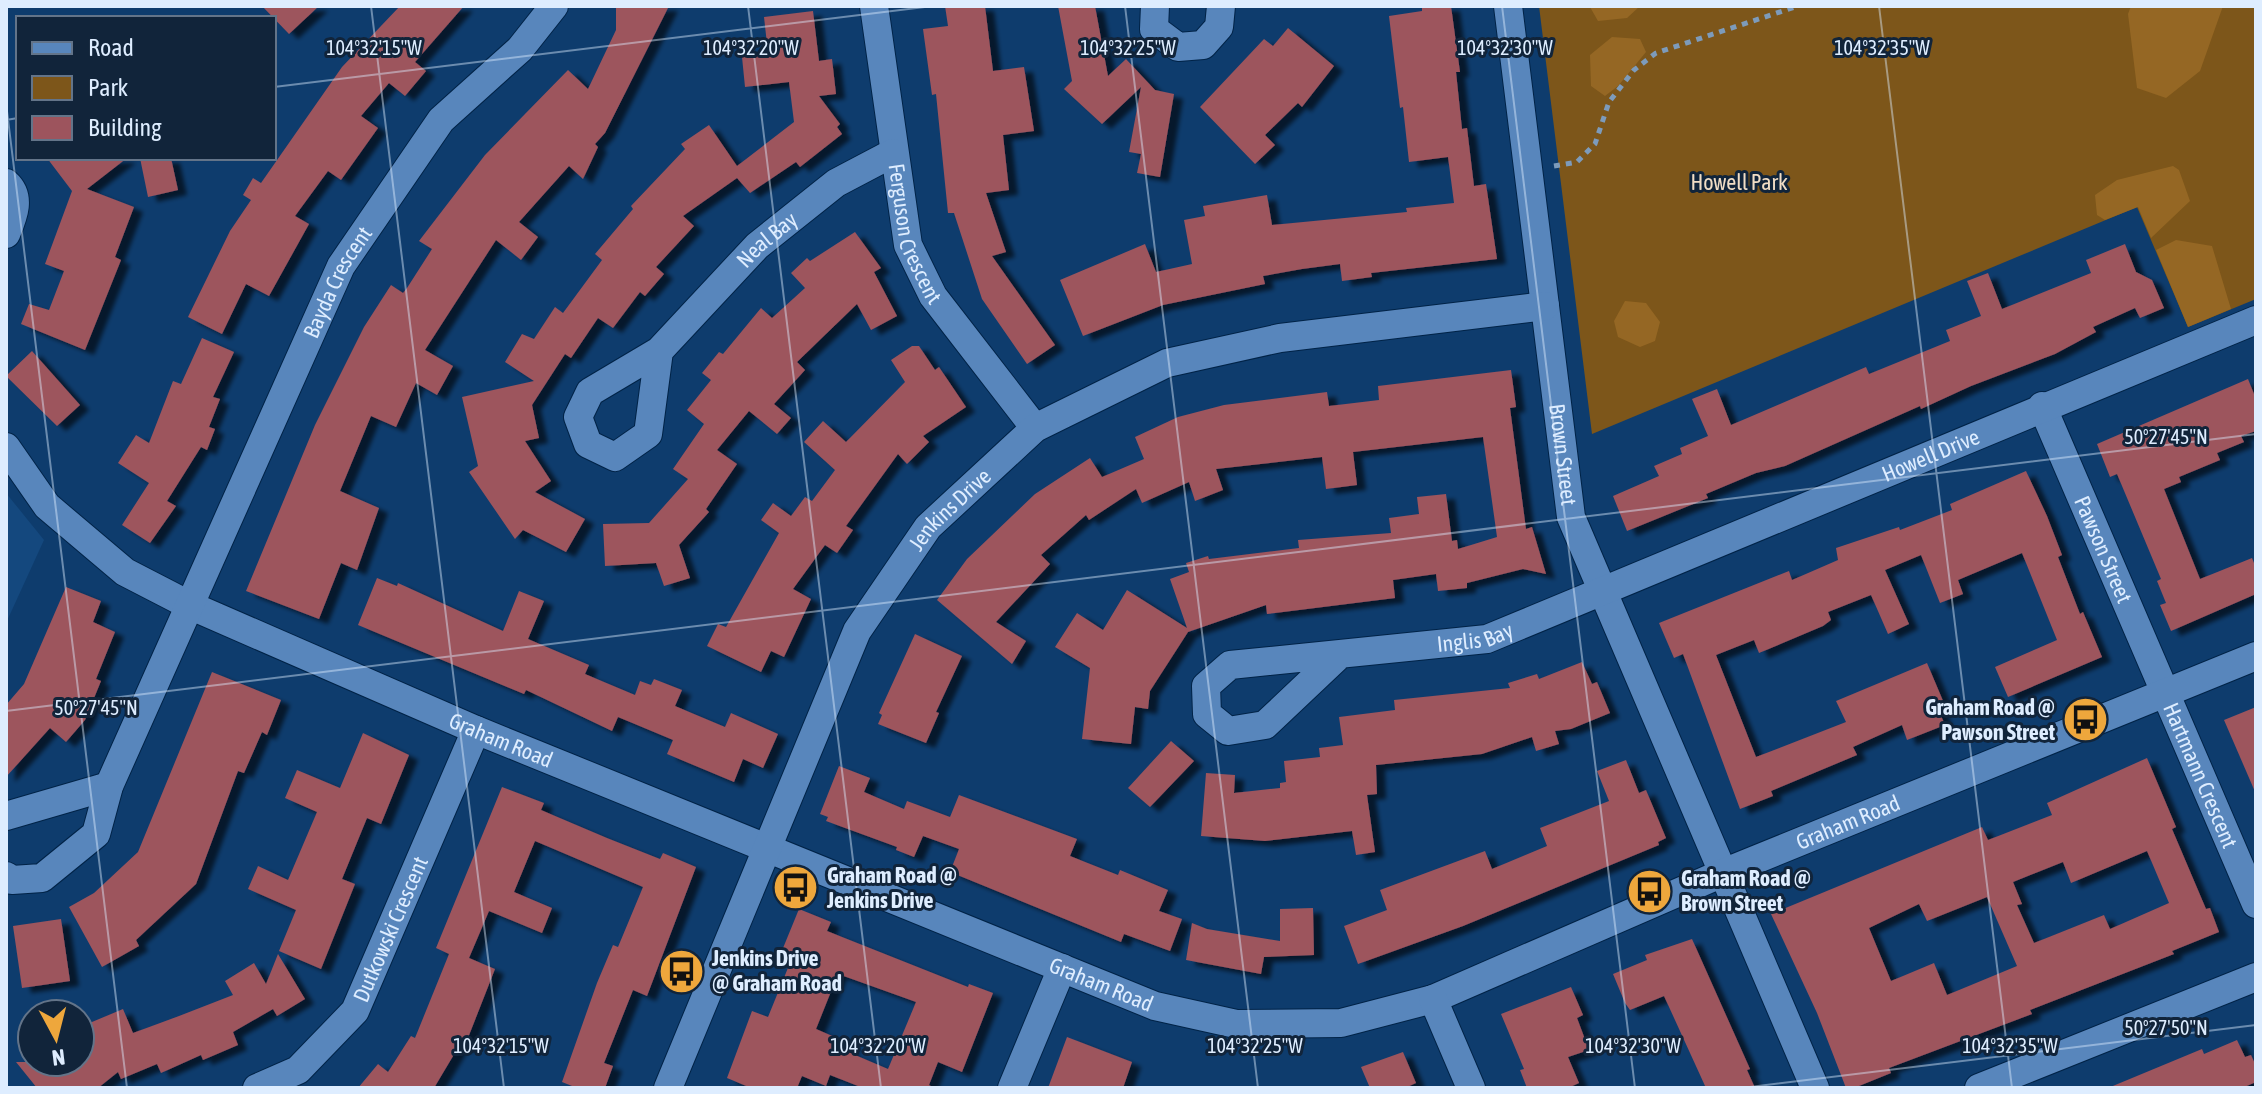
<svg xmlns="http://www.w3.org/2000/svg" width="2262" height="1094" font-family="'Asap Condensed',sans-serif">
<defs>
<filter id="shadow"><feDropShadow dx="9" dy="5" stdDeviation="2" flood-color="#0009"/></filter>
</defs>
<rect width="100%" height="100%" fill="#0e3c6d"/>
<path fill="#14487e" d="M6 493 44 540 6 623Z"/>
<path fill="#7d561a" d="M1539 6H2256V299L2188 327 2137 207 1592 434Z"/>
<path fill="#956724" d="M1640 6 1627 18 1598 21 1590 7Z
M2131 6H2223L2200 71 2166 98 2137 88 2128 14Z
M1612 37 1640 39 1646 52 1618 86 1605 96 1591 86 1590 55Z
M2173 166 2179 170 2190 201 2151 238 2138 207 2105 220 2097 215 2095 195 2117 180Z
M2176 240 2212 246 2231 309 2188 327 2156 250Z
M1625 301 1646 303 1660 322 1655 341 1640 347 1618 337 1614 321Z"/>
<path fill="#9d545d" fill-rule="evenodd" filter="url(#shadow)" d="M262 6H319L289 34Z
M400 6H464L415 62 426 71 405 96 389 83 361 116 378 128 341 180 328 171 295 216 309 224 269 296 246 284 222 334 188 317 230 231 251 200 243 195 253 178 261 183 342 67Z
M616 6H669L605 133 595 144 598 147 583 179 569 166 519 222 538 237 521 260 496 240 425 350 453 366 437 395 416 383 396 427 371 416 340 491 379 508 357 570 341 563 319 619 246 591 315 425 364 327 391 285 403 293 407 288 432 249 419 241 485 155 568 70 588 89 616 30Z
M945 6H985L993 71 1024 67 1034 131 1003 135 1009 190 986 193 1006 252 992 256 1055 345 1027 364 982 299 954 213H948L936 94 932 95 923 29 948 26Z
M1058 6H1095L1108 76 1126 59 1155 90 1174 94 1160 177 1137 173 1141 154 1129 152 1141 87 1102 124 1064 89 1072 81Z
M1422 6H1451L1460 72H1456L1462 129 1467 128 1474 186 1486 184 1497 259 1371 273 1372 277 1342 281 1340 264 1302 269 1263 276 1265 284 1163 305 1083 336 1060 280 1145 244 1156 272 1192 264 1184 220 1205 216 1203 206 1267 195 1272 225 1407 212 1406 208 1454 203 1448 157 1409 162 1403 107 1400 108 1389 16 1422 11Z
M813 11 819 61 832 59 836 94 819 96 840 124 837 127 842 134 800 167 796 162 750 193 737 178 683 216 694 226 656 267 664 274 645 296 640 292 613 328 598 318 571 358 565 354 532 405 539 438 525 441 551 481 535 492 585 519 566 552 523 530 515 539 469 472 478 466 462 397 534 381 505 362 522 334 534 339 555 307 563 313 602 260 595 254 633 209 631 206 685 149 681 144 709 125 737 166 794 122 789 82 745 87 742 57 768 53 764 17Z
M1288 28 1334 66 1302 107 1298 103 1265 135 1275 145 1255 164 1200 107 1264 39 1273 46Z
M47 158H127L87 189 134 207 115 257 121 260 85 350 21 324 29 304 49 310 64 271 45 264 72 191Z
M140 158H171L178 190 148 197Z
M855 232 881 268 874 272 897 316 871 330 857 304 797 362 805 370 774 404 791 418 777 434 749 411 717 450 737 464 706 509 709 512 679 545 690 578 664 586 656 563 605 566 603 524 649 523 688 479 673 469 704 424 687 410 711 380 702 373 719 352 723 354 761 308 772 318 805 288 791 273 807 258 810 261Z
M2125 244 2136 272 2152 280 2164 308 2140 318 2135 308 2093 327 2096 332 2055 354 1971 386 1921 409 1920 406 1785 466 1756 473 1706 494 1708 498 1627 531 1613 496 1659 476 1654 466 1682 454 1680 448 1708 436 1692 399 1717 389 1731 425 1866 367 1869 374 1950 341 1946 330 1981 316 1967 281 1988 273 2002 309 2091 273 2086 260Z
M202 338 234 352 213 397 220 399 209 427 215 429 207 450 201 447 167 501 176 506 150 543 122 525 149 483 118 463 136 435 149 443 173 381 181 384Z
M912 346H919L935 370 939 367 966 407 923 436 929 442 907 464 898 454 846 526 853 530 837 553 825 545 793 589 811 599 784 657 771 651 761 672 707 646 718 624 726 627 779 533 761 520 773 503 791 516 805 497 812 501 835 470 804 442 823 421 846 442 905 382 891 360Z
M32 351 80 405 57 426 6 376Z
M1511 370 1516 407 1510 408 1526 529 1532 527 1546 574 1523 569 1467 583V588L1438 591 1436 574 1393 580 1395 598 1267 614 1266 605 1188 632 1150 691 1148 709 1135 707 1131 744 1082 739 1090 668 1055 647 1077 613 1103 630 1127 590 1187 628 1170 579 1189 572 1186 563 1208 556 1209 559 1299 548 1298 540 1391 533 1389 518 1419 514 1417 497 1446 494 1452 541 1457 540 1458 549 1497 537 1483 437 1353 452 1357 485 1326 489 1322 457 1216 469 1223 490 1195 501 1189 482 1142 503 1136 489 1089 520 1086 515 1041 555 1050 564 996 622 1026 641 1012 664 937 600 967 559 1035 494 1090 458 1102 477 1144 459 1135 437 1178 417 1224 405 1327 392 1329 406 1379 400 1378 386Z
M2248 379 2256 399V431L2241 436 2244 442 2217 453 2220 460 2179 477 2181 482 2164 489 2200 579 2252 558 2256 568V594L2171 631 2160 605 2166 603 2157 581 2161 579 2117 474 2110 477 2097 444Z
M2026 471 2047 516 2062 555 2058 557 2080 614 2083 612 2102 657 2008 697 1995 667 2057 640 2022 553 1958 580 1963 594 1940 603 1921 555 1885 570 1909 624 1888 634 1871 595 1828 612 1831 620 1823 626 1759 653 1754 640 1716 655 1756 757 1846 722 1836 701 1927 663 1946 708 1939 711 1945 725 1907 740 1902 725 1853 747 1857 755 1771 791 1773 796 1740 809 1683 654 1674 658 1659 623 1789 571 1792 580 1838 560 1836 548 1899 527 1900 530 1952 510 1950 504Z
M377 578 397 586 398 583 503 631 519 591 544 601 528 639 589 665 585 674 635 695 640 681 651 685 654 679 682 690 675 706 725 727 731 713 778 734 763 768 743 759 734 782 667 754 673 740 618 717 612 731 526 690 524 694 358 625Z
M66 587 101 601 93 622 115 632 96 679 101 681 85 720 66 742 50 728 6 777V705L24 684Z
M915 634 962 656 936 712 939 713 926 743 878 724 882 715 879 713Z
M1582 662 1592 684 1597 682 1610 713 1571 729 1555 731 1559 744 1536 751 1532 737 1482 754 1376 765 1377 794 1367 795 1375 852 1356 855 1352 831 1265 841 1201 836 1206 773 1235 775 1234 793 1280 788V783L1286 782 1284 761 1320 757 1319 748 1343 745 1339 717 1395 710 1394 700 1510 688 1508 683 1537 674 1539 679Z
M212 672 281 700 267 735 262 732 244 773 238 771 196 884 136 940 139 946 102 967 69 907 94 893 138 852Z
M2256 707V794L2224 720Z
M363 733 409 755 381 824 367 818 342 879 355 884 321 969 279 951 296 910 248 889 258 866 288 880 317 812 285 798 297 770 340 788Z
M1171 741 1194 761 1150 807 1128 788Z
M2147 758 2176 827 2172 829 2206 909 2210 908 2219 932 2172 951 2174 954 2030 1010 2032 1014 1889 1068 1891 1073 1854 1088H1846L1817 1013 1771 914 1982 827 1988 840 2052 815 2047 803ZM2147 851 2169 903 2110 929 2104 915 2034 943 2017 905 2022 904 2013 882 2063 862 2071 883ZM1987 897 2017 966 1947 995 1934 963 1891 981 1869 928 1919 904 1927 921Z
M1626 760 1639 793 1646 790 1666 838 1658 842 1659 845 1463 926 1358 964 1344 926 1387 910 1380 890 1485 851 1492 869 1547 846 1540 828 1609 801 1597 771Z
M839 766 870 778 864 792 904 809 907 801 950 817 959 795 1077 839 1070 856 1118 875 1120 870 1168 890 1159 911 1182 919 1170 951 1124 934 1121 942 950 872 959 849 923 836 914 857 896 850 897 847 826 821 828 817 820 814Z
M502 787 544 803 541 810 607 838 660 859 663 853 696 867 647 996 633 990 604 1063 613 1066 605 1088H577L562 1082 597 983 613 945 618 947 643 887 535 841 514 892 552 908 542 933 489 911 469 958 495 969 464 1048 459 1046 434 1088H358L378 1064 388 1072 411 1036 415 1038 449 954 436 948Z
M1313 908 1314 955 1264 957 1261 974 1186 960 1192 923 1207 929 1280 941V909Z
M799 909 831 922 827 931 968 987 969 984 993 993 962 1072 938 1062 929 1085 934 1088H863L830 1075 826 1086 802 1076 797 1088H751L727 1078 752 1011 768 1017 792 958 781 953ZM838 974 916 1002 888 1069 848 1052 851 1044 816 1029Z
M61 919 70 981 22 988 13 926Z
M1692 939 1750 1069 1747 1070 1755 1088H1706L1664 996 1630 1010 1625 1003 1613 974 1647 960 1645 955Z
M278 954 305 999 277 1016 273 1009 233 1032 238 1045 203 1060 201 1055 161 1073 157 1064 121 1079 118 1072 98 1088H37L16 1062H80V1027L123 1009 133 1033 179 1016 233 995 225 981 254 963 266 984Z
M1571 987 1583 1015 1577 1018 1589 1050 1568 1057 1579 1083 1568 1088H1527L1520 1070 1524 1069 1501 1014Z
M1067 1037 1132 1062 1123 1088H1048Z
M2237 1040 2245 1057 2251 1055 2256 1066V1082L2242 1088H2108L2202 1049 2204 1054Z
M1403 1052 1416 1083 1405 1088H1370L1361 1067Z"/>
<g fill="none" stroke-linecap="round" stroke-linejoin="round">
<defs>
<g id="minor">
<path id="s1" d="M874 6 908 245 933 296 1035 428"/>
<path d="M1155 6 1154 29 1178 47 1203 45 1219 27 1221 6"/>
<path id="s2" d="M1508 6 1571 517 1815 1088"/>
<path d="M6 183C22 197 13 217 6 234"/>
<path id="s3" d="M659 351 648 434 615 457 588 444 578 417 590 392 659 351 757 246 836 183 893 153"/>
<path id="s4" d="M2042 406 2256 904"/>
<path id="s5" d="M6 447 47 506 125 572 189 605 476 730 1155 1006 1236 1024 1341 1023 1433 999 1723 873 2256 656"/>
<path id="s6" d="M1337 657 1265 725 1228 731 1207 714 1206 686 1230 665 1487 639 2256 320"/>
<path d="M6 816 109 786"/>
<path id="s7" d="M6 876 12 880 42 878 96 834 109 786 341 266 441 120 520 49 554 6"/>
<path d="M1433 999 1471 1088"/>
<path id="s8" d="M257 1088 298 1070 355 1011 476 730"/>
<path id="s9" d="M668 1088 857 631 928 527 1035 428 1167 363 1280 338 1545 306"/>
<path d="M1012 1088 1062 968"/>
<path d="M1979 1088 2256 977"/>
</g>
</defs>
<use href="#minor" stroke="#012347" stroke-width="30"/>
<path stroke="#7d9bbb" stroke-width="5" stroke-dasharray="6 6" stroke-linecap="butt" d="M1554 166 1577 162 1595 144 1609 102 1634 70 1656 53 1798 6"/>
<use href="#minor" stroke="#5886bc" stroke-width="28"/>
</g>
<path fill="none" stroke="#deedff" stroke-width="2" stroke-opacity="0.45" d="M371 6 504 1088M748 6 881 1088M1125 6 1258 1088M1502 6 1635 1088M1879 6 2012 1088M274 87 933 6M6 103 127 1088M6 120 18 118M6 711 2256 434M1742 1088 2256 1025"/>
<defs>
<symbol id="bus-disc" viewBox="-11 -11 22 22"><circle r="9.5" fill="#eea73c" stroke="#11243a"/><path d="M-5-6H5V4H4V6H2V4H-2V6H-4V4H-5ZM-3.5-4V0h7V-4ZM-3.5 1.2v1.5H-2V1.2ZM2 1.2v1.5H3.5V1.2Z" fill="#111"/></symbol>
</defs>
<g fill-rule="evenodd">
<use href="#bus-disc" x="2060" y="694" width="51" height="51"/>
<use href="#bus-disc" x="770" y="862" width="51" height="51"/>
<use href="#bus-disc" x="1624" y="866" width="51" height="51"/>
<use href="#bus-disc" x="656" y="946" width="51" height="51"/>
</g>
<g text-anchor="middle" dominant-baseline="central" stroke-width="6" stroke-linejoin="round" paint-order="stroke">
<g font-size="22" fill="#f1ddc5" stroke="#11243a">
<text x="1739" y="182">Howell Park</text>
</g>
<g font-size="22" fill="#deedff" stroke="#11243a">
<text stroke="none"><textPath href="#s1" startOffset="232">Ferguson Crescent</textPath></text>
<text stroke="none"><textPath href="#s3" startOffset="446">Neal Bay</textPath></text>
<text stroke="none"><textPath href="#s7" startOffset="710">Bayda Crescent</textPath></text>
<text stroke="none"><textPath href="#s6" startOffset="962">Howell Drive</textPath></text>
<text stroke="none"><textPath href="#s2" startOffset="452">Brown Street</textPath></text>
<text stroke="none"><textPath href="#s9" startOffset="648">Jenkins Drive</textPath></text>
<text stroke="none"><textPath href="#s4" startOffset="156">Pawson Street</textPath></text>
<text stroke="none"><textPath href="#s6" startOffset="470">Inglis Bay</textPath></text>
<text stroke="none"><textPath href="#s5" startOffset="586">Graham Road</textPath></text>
<text stroke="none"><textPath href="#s4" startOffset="402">Hartmann Crescent</textPath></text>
<text stroke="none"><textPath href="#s5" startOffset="2026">Graham Road</textPath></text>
<text stroke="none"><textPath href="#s8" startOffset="216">Dutkowski Crescent</textPath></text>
<text stroke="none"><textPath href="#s5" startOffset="1234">Graham Road</textPath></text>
</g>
<g font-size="22" font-weight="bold" fill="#deedff" stroke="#11243a" text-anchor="start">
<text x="2055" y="707" text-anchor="end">Graham Road @<tspan x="2055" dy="25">Pawson Street</tspan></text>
<text x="827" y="875">Graham Road @<tspan x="827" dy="25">Jenkins Drive</tspan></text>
<text x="1681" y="878">Graham Road @<tspan x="1681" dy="25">Brown Street</tspan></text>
<text x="712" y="958">Jenkins Drive<tspan x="712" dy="25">@ Graham Road</tspan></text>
</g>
</g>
<g font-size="20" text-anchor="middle" fill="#deedff" stroke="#11243a" stroke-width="6" stroke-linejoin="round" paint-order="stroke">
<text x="374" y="55">104°32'15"W</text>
<text x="751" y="55">104°32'20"W</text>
<text x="1128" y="55">104°32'25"W</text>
<text x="1505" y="55">104°32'30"W</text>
<text x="1882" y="55">104°32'35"W</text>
<text x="2166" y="444">50°27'45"N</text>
<text x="96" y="715">50°27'45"N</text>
<text x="2166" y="1035">50°27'50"N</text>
<text x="501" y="1053">104°32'15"W</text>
<text x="878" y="1053">104°32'20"W</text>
<text x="1255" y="1053">104°32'25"W</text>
<text x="1633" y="1053">104°32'30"W</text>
<text x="2010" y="1053">104°32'35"W</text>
</g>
<rect width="2262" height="1094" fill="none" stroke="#deedff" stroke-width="16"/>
<rect x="16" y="16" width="260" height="144" fill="#11243a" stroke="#637489" stroke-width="2"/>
<rect x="32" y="42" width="40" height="12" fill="#5886bc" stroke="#637489" stroke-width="2"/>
<text x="88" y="56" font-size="24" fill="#deedff">Road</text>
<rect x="32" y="76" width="40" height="24" fill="#7d561a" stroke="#637489" stroke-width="2"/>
<text x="88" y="96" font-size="24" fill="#deedff">Park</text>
<rect x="32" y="116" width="40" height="24" fill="#9d545d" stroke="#637489" stroke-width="2"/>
<text x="88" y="136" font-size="24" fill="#deedff">Building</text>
<g transform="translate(56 1038) rotate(173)"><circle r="38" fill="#11243a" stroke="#637489" stroke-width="2"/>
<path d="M0-6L14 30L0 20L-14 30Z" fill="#eea73c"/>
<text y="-12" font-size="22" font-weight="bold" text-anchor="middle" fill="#deedff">N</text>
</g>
</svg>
